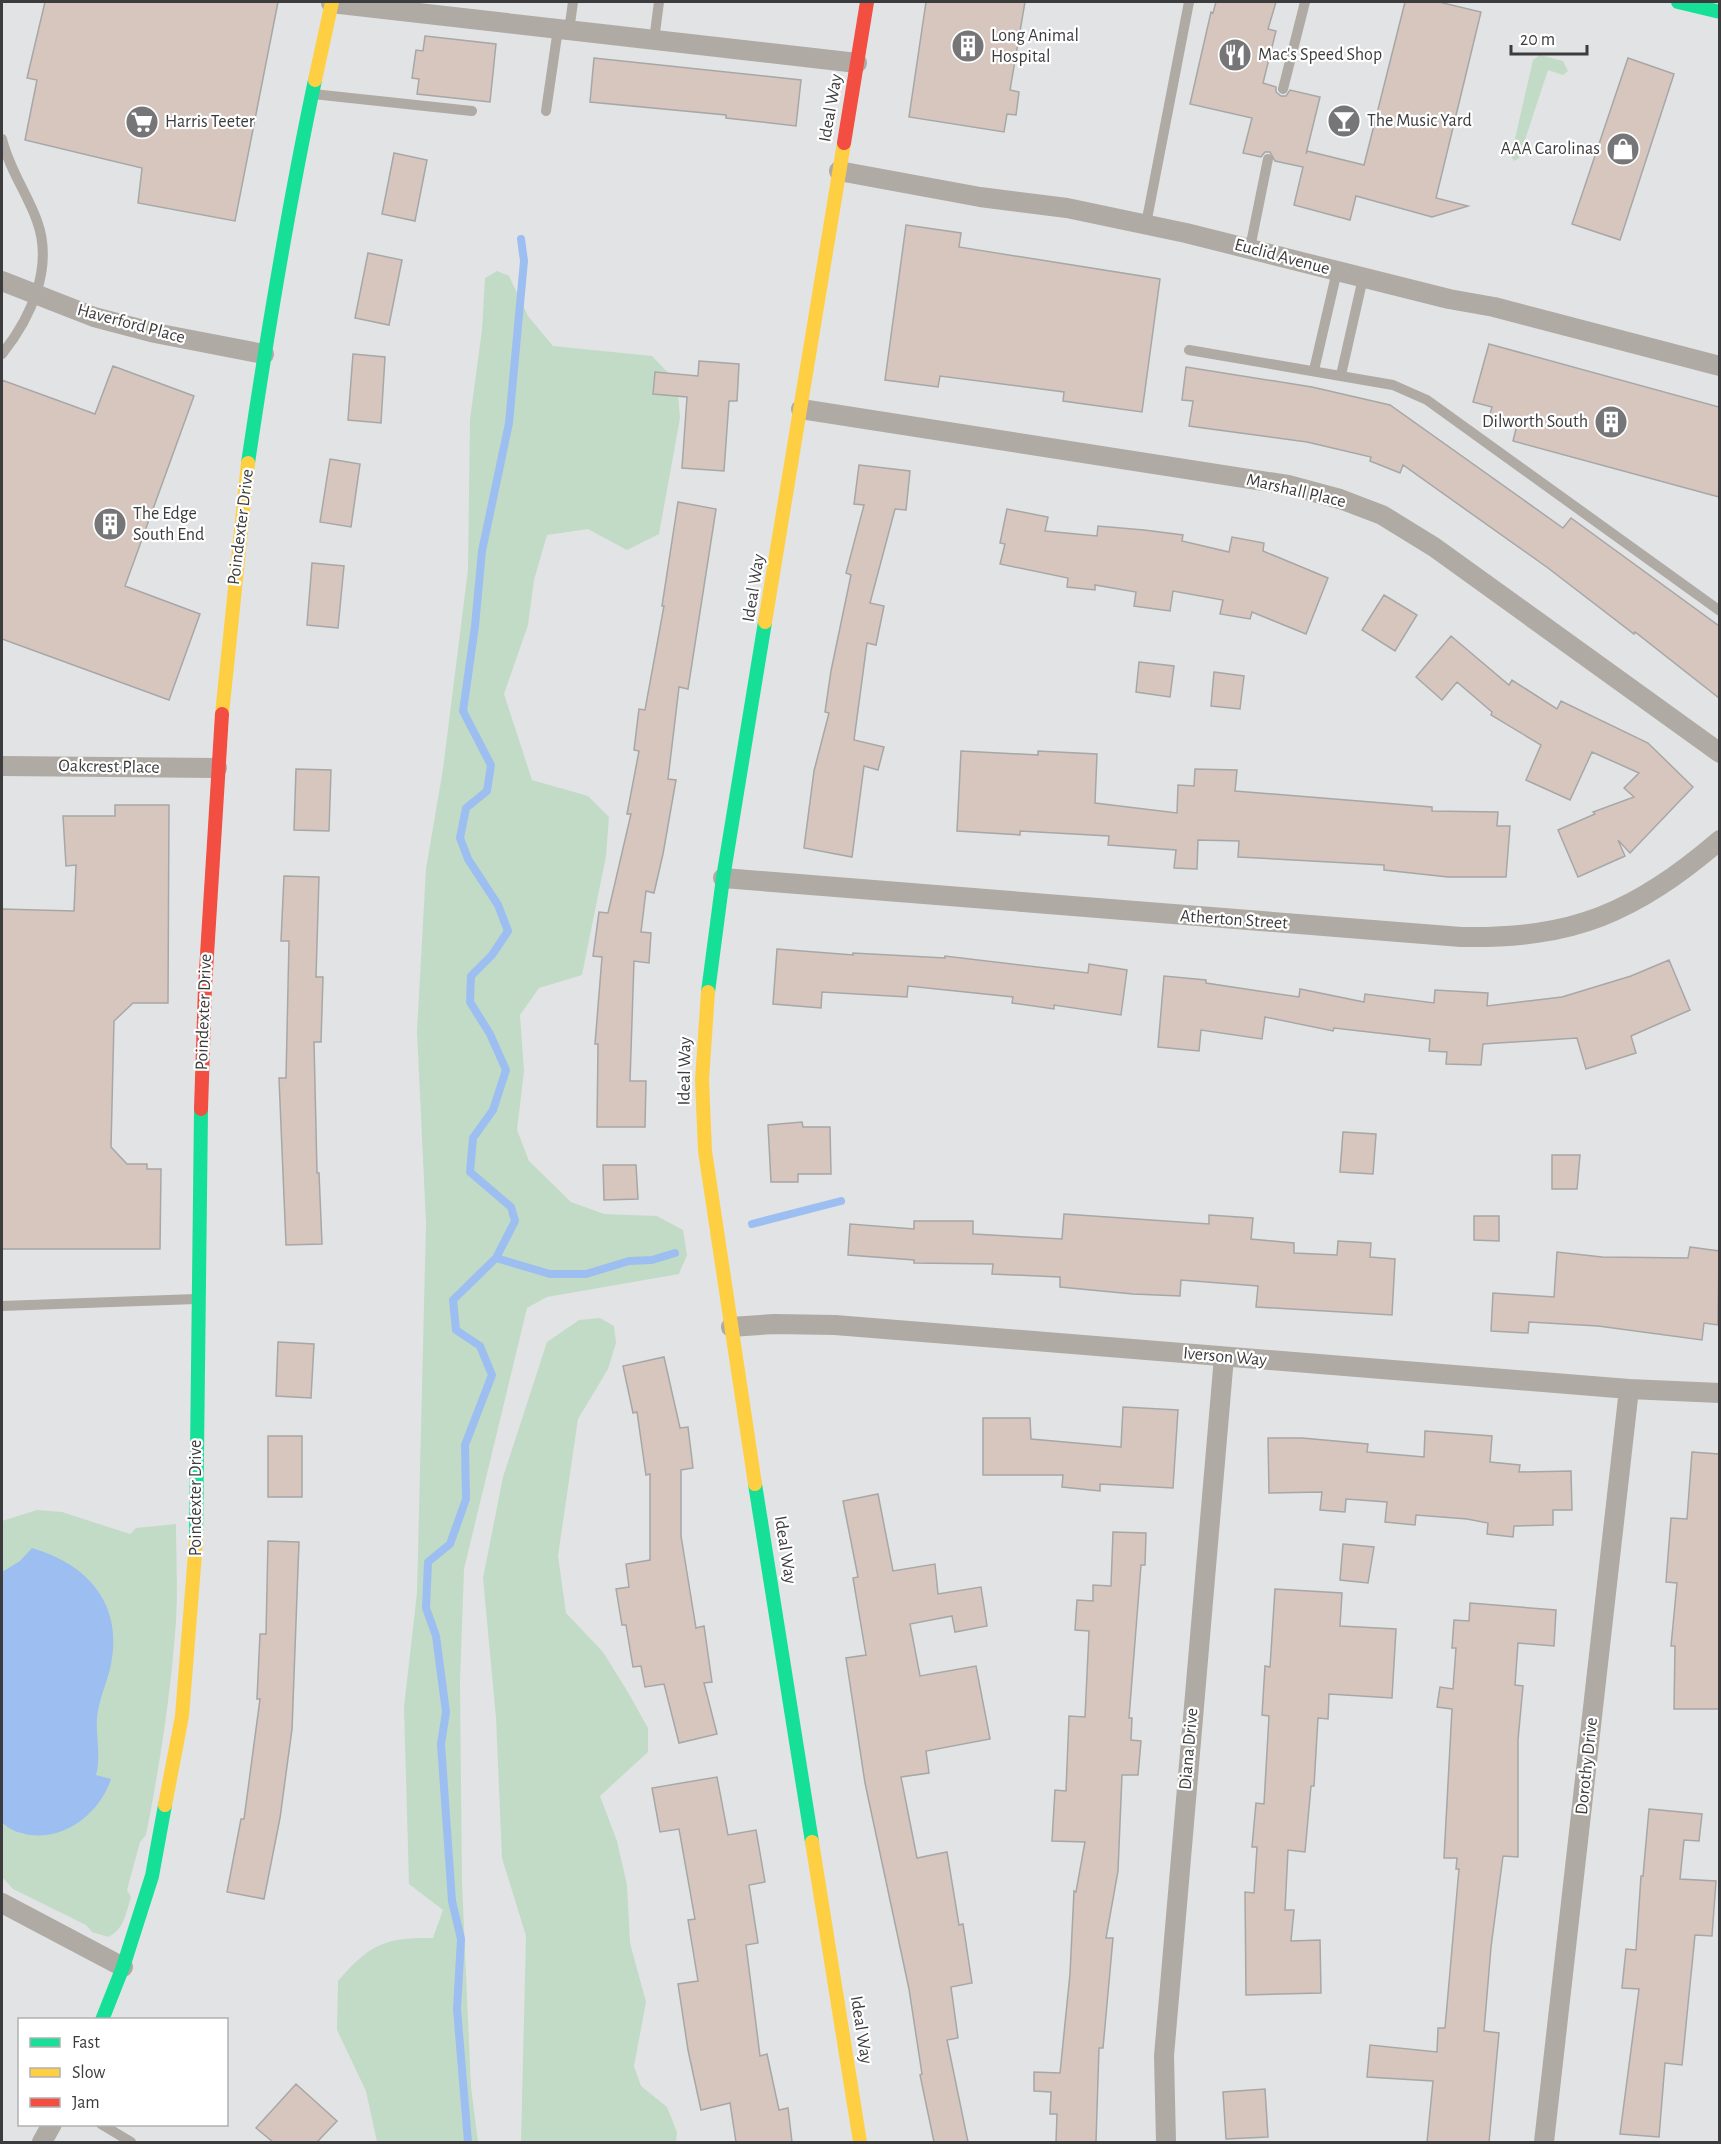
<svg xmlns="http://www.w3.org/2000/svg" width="1721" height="2144" font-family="'Alegreya Sans',sans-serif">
<rect width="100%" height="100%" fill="#e2e3e5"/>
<path fill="#c2dbc6" d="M1540 55 1563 61 1568 71 1563 75 1548 70 1519 158 1514 161 1511 156 1533 60Z
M497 271 509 276 528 316 553 346 652 356 677 382 680 418 659 534 627 550 588 529 547 535 534 580 528 625 504 694 532 780 588 796 609 817 606 856 582 975 539 988 520 1015 524 1071 517 1130 529 1161 571 1202 604 1214 657 1216 683 1230 687 1255 679 1274 547 1297 527 1308 464 1569 460 1682 462 1882 471 2087 478 2142H377L366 2091 337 2030 338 1981C369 1945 384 1937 433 1938L443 1910 409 1884 404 1707 417 1593 426 1223 417 1031 426 869 443 769 468 570 470 419 482 330 485 278Z
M600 1318 614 1326 616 1343 608 1369 578 1419 558 1556 566 1613 603 1652 629 1694 648 1728V1752L600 1796 617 1841 627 1885 630 1943 646 2002 634 2066 641 2086 667 2107 677 2132 676 2142H521L526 1936 502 1858 496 1718 483 1578 503 1477 547 1342 579 1320Z
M37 1510 62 1512 130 1534 136 1528 176 1524C176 1556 178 1588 176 1621 171 1693 160 1764 146 1835L140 1842 127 1890 131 1897C126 1913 124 1930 108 1937L92 1932 86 1925 13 1889 2 1877V1521Z"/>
<path fill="#9dbef1" d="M32 1548C84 1563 121 1600 112 1658 110 1676 101 1693 98 1711 94 1732 102 1754 96 1775L111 1779C99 1816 58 1846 18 1832 12 1831 7 1826 2 1823V1572L20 1561Z"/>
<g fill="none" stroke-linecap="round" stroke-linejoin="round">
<path stroke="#9dbef1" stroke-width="8" d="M752 1224 841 1201
M496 1258 550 1274H586L629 1261 652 1260 675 1253
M468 2142 457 2009 461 1939 452 1901 441 1744 446 1712 436 1636 426 1608 428 1562 450 1544 466 1499 465 1445 492 1375 480 1346 456 1330 453 1300 496 1258 515 1221 511 1207 470 1172 473 1138 493 1110 506 1070 490 1034 470 1002 471 976 492 955 508 931 498 905 468 859 460 838 466 808 487 791 491 765 463 711 475 626 482 551 509 423 524 261 521 239"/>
</g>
<path fill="#d6c6be" stroke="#a7a7a7" stroke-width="1.5" d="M45 2H278L235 221 138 203 142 168 25 140 37 80 27 78Z
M926 2H1025L1010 90 1019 92 1016 115 1007 114 1004 132 909 117Z
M1216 2H1276L1268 29 1276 31 1263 83 1276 87V92L1281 96H1286L1290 90 1320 97 1306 154 1307 151 1364 165 1405 2H1439L1481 12 1436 198 1468 206 1432 217 1356 196 1350 220 1294 205 1303 167 1275 161 1270 152H1265L1261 157 1243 153 1252 118 1190 104 1211 12 1213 13Z
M425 36 496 44 490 102 417 94 419 79 412 78 416 50 423 51Z
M594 58 801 80 796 126 726 118V115L590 102Z
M1628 58 1674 74 1620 240 1572 224Z
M394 153 427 160 415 221 382 214Z
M906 225 961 233 959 247 1160 279 1142 412 1063 401 1064 392 940 376 938 387 885 380Z
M368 253 402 260 389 325 355 318Z
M1489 344 1719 407V497L1513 441 1517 425 1489 418 1492 407 1473 402Z
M353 354 385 357 381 423 348 420Z
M699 361 739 364 737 401H729L724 471 682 468 687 397 653 394 655 372 698 376Z
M113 366 194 396 125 586 200 614 169 700 2 639V380L95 414Z
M1186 367 1312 387 1390 405 1563 528 1571 518 1719 626V698L1635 632 1634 634 1548 568 1403 465 1400 473 1370 461 1371 457 1307 442 1189 426 1193 401 1182 400Z
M330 459 360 464 351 527 320 522Z
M859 465 910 471 906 510 895 509 870 603 884 606 876 645 867 643 854 740 884 747 878 770 864 766 852 857 804 848 814 771 829 713 825 712 831 671 851 575 846 573 864 505 854 504Z
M678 502 716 509 688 689 679 687 668 779 676 780 663 854 654 893 646 891 641 932 651 933 649 963 634 961 630 1081H646L645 1127H597L598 1044H595L602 957 593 956 599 912 608 913 631 814H627L639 751 634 750 639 709 645 710 664 606H662Z
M1007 509 1048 517 1045 531 1097 536 1098 526 1144 530 1183 535 1182 541 1229 552 1232 537 1264 543 1263 551 1328 578 1306 634 1252 612 1250 619 1220 614 1223 600 1173 591 1170 611 1134 606 1136 592 1095 585V590L1067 587 1068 578 1000 564 1005 544 1000 543Z
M312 563 344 566 338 628 307 625Z
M1384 595 1417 615 1395 651 1362 630Z
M1451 636 1509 685 1512 680 1557 709 1561 701 1648 743 1693 787 1630 853 1618 840 1625 856 1578 877 1558 830 1595 814 1593 812 1634 797 1624 788 1639 773 1592 752 1570 800 1526 780 1541 745 1491 715 1492 712 1457 682 1442 700 1416 677Z
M1139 662 1174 666 1170 697 1136 692Z
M1214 672 1244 676 1240 709 1211 706Z
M961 751 1038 755V751L1097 754 1095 803 1177 813 1178 785 1194 786 1195 769 1237 770 1235 791 1432 807V811L1498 812 1497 826H1510L1506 877H1448L1384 870V865L1238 857 1239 841 1198 840 1197 869 1174 868 1176 850 1108 845 1109 836 1020 831V835L957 831Z
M296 769 331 770 329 831 294 830Z
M115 805H169L168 1003H133L114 1021 111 1147 127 1164H147V1169H161L160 1249H2V909L74 911 76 865 66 866 63 816H115Z
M284 876 319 877 316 977H323L321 1042H314L317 1173H319L322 1244 286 1245 279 1078H286L289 941H281Z
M777 949 853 955V953L945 958V956L1088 973 1089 964 1127 970 1121 1015 1054 1005V1009L1012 1003 1013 997 908 986 907 997 822 992 821 1008 773 1004Z
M1669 960 1690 1010 1631 1036 1636 1053 1586 1069 1577 1038 1483 1044 1481 1065 1446 1064 1447 1052 1429 1051 1430 1039 1334 1028 1333 1031 1265 1017 1262 1039 1201 1030 1199 1051 1158 1047 1164 976 1206 980V983L1299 997 1300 989 1364 1002 1365 994 1434 1003 1435 990 1488 993 1487 1006 1562 997 1631 976Z
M802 1122 803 1127H830L831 1174H798V1182H771L768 1125Z
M1343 1132 1376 1134 1373 1174 1340 1172Z
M1552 1155H1580L1577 1189H1552Z
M603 1165H636L638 1199 604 1200Z
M1064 1214 1209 1224V1215L1253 1218 1251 1239 1294 1243V1253L1337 1255 1338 1241 1371 1243 1370 1257 1395 1259 1392 1315 1256 1307 1258 1286 1181 1280 1180 1296 1133 1294 1060 1287V1277L992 1274 993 1264 914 1263V1260L848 1255 850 1224 914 1229V1221H973V1234L1062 1239Z
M1474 1216H1499V1241L1474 1240Z
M1690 1247 1719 1251 1718 1325 1704 1323 1702 1340 1598 1326 1529 1322 1528 1333 1491 1331 1493 1293 1554 1297 1557 1252 1602 1257 1688 1258Z
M278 1342 314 1344 311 1398 276 1396Z
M664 1357 680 1428 688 1427 693 1468 681 1470V1536L696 1628 704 1626 712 1682 704 1683 717 1734 679 1743 664 1684 645 1687 641 1666 633 1667 626 1625H622L616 1589 629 1587 626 1564 650 1560V1474L646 1475 637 1412 633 1413 623 1366Z
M1123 1407 1178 1410 1173 1488 1100 1484V1491L1062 1487 1063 1475H983V1418H1030L1031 1439 1121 1447Z
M1425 1431 1492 1436 1490 1462 1520 1465 1519 1472 1571 1471 1572 1510H1553V1525L1514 1526 1513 1537 1487 1534 1488 1523 1467 1519 1416 1515 1415 1525 1385 1522 1387 1502 1346 1499 1345 1512 1320 1510 1322 1492 1269 1493 1268 1438H1302L1368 1444 1367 1452 1424 1457Z
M268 1436H302V1497H268Z
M1692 1452 1719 1454V1709H1674L1675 1646H1671L1677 1583 1666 1582 1671 1518 1687 1519Z
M878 1494 893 1571 935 1564 938 1594 981 1587 987 1626 955 1632 952 1616 910 1624 920 1676 976 1666 990 1739 926 1751 929 1773 901 1777 917 1858 947 1852 959 1925 963 1924 972 1983 951 1987 958 2038 947 2040 968 2142H934L920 2075 922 2074 909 1989 865 1783 846 1658 866 1655 853 1578 858 1577 843 1501Z
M1113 1532 1146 1533 1145 1565H1141L1129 1718H1132L1131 1740 1141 1741 1138 1775H1122L1118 1871 1106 1938H1113L1103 2048H1099L1096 2142H1056L1057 2114H1050L1051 2092 1034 2091V2072L1060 2073 1070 1974 1074 1891 1076 1892 1085 1842 1052 1841 1055 1790 1066 1791 1069 1716 1085 1717 1089 1631 1075 1630 1077 1600 1093 1601V1585L1111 1586Z
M268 1541 299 1542 292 1729 280 1818 264 1899 227 1892 241 1819H244L260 1699H257L260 1634H266Z
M1343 1544 1374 1547 1368 1583 1340 1580Z
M1275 1589 1342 1593 1340 1626 1396 1629 1392 1698 1329 1694 1328 1719 1318 1718 1314 1786H1311L1305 1852 1288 1850 1285 1910H1294L1291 1941 1320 1940 1321 1993 1246 1995 1245 1892 1254 1893 1257 1847H1252L1256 1803 1264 1804 1269 1716 1262 1715 1265 1666 1270 1667Z
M1470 1603 1556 1610 1554 1646 1518 1643 1515 1685 1523 1686 1518 1740V1857L1503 1856 1491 1947 1484 2031 1499 2033 1489 2142H1427L1433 2081 1367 2077 1370 2045 1437 2052 1438 2028H1445L1459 1869H1456L1457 1858H1444L1452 1709 1437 1707 1440 1687 1453 1689 1456 1648H1452L1454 1620 1469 1621Z
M717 1777 728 1835 756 1830 765 1882 749 1885 758 1943 746 1945 760 2056 767 2054 779 2110 788 2108 792 2142H736L730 2103 701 2110 688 2050 678 1984 698 1981 688 1920 695 1919 679 1829 660 1832 652 1788Z
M1649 1809 1702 1814 1699 1841 1684 1840 1680 1879 1716 1881 1712 1936 1695 1935 1682 2065 1665 2063 1659 2137 1620 2134 1639 1989 1622 1988 1626 1949 1636 1950 1641 1876H1643Z
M296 2084 337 2121 317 2142H273L256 2128Z
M1265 2089 1268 2137 1226 2139 1223 2092Z"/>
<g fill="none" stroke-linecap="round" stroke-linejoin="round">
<path stroke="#afaaa3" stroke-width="10" d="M569 31 573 2
M654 40 659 2
M1283 89 1305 2
M313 94 472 111
M546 111 558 29
M2 139C9 169 27 193 37 221 54 267 31 318 2 354
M1146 224 1189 2
M1250 248 1268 159
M1189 350 1393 385 1427 400 1720 611
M1314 370 1337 271
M1341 375 1363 278
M2 1306 196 1299
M101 2124 131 2142"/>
<path stroke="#afaaa3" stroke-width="20" d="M331 3 857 63
M839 171 980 197 1067 208 1186 233 1449 299 1494 307 1720 366
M2 281 94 317 155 333 264 354
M801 409 1288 485 1340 499 1382 515 1434 547 1720 753
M2 766 217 768
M723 878 1461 937C1574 939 1634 913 1720 840
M731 1327 774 1324 835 1325 1629 1389 1720 1393
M2 1903 123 1967
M42 2142 52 2124
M1166 2142 1164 2056 1224 1357
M1544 2142 1629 1389"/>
<path stroke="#16e098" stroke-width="14" d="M1678 2 1720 12
M248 463C267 335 288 207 315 80
M708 992 723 878 765 622
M755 1484 812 1842
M196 1541 201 1109
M102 2020 123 1967 152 1876 165 1805"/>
<path stroke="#ffcf43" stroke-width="14" d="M315 80 332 2
M765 622 844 143
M222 714 248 463
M708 992 702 1080 705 1151 755 1484
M165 1805 182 1716 196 1541
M812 1842 860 2142"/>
<path stroke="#f24e42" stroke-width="14" d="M844 143 867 2
M201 1109 205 987 222 714"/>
</g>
<defs>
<symbol id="building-disc" viewBox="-11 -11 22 22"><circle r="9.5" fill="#767678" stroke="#fff"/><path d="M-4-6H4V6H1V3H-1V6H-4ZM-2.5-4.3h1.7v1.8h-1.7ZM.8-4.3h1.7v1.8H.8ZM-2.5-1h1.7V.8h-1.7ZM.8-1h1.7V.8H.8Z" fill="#fff"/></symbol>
<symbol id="restaurant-disc" viewBox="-11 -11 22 22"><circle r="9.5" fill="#767678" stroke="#fff"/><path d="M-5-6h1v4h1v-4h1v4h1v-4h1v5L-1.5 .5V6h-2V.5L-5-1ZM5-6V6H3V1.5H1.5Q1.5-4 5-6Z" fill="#fff"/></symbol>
<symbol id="bar-disc" viewBox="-11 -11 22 22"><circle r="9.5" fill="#767678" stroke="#fff"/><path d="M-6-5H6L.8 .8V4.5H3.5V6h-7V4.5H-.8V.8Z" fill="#fff"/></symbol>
<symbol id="supermarket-disc" viewBox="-11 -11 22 22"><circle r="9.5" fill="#767678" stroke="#fff"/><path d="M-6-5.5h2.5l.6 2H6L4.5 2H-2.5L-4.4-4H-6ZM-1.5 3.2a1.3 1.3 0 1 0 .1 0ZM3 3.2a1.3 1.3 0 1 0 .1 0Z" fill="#fff"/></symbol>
<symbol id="shop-disc" viewBox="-11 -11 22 22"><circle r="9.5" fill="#767678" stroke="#fff"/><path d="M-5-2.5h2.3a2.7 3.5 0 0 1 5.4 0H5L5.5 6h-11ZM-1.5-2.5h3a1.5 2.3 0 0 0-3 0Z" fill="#fff"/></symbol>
</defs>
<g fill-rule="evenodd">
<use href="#building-disc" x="949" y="27" width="38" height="38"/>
<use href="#restaurant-disc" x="1216" y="36" width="38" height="38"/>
<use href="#bar-disc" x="1325" y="102" width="38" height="38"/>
<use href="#supermarket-disc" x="123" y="103" width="38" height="38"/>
<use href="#shop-disc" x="1604" y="130" width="38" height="38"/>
<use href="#building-disc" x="1592" y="403" width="38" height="38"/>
<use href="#building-disc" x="91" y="505" width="38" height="38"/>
</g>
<g text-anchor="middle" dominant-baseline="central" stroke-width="4.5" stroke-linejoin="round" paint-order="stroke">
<g font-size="18" fill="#3c3c3e" stroke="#fff" text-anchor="start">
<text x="991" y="36">Long Animal<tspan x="991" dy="21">Hospital</tspan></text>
<text x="1258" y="55">Mac's Speed Shop</text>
<text x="1367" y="121">The Music Yard</text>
<text x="165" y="122">Harris Teeter</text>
<text x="1600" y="149" text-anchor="end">AAA Carolinas</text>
<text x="1588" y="422" text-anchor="end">Dilworth South</text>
<text x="133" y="514">The Edge<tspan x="133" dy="21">South End</tspan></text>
</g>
<g font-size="18" fill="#3c3c3e" stroke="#fff">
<text transform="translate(831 108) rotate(-80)">Ideal Way</text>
<text transform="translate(1282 257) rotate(15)">Euclid Avenue</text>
<text transform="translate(131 324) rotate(15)">Haverford Place</text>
<text transform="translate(1296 491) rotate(13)">Marshall Place</text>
<text transform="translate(241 527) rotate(-83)">Poindexter Drive</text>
<text transform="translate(754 588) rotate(-81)">Ideal Way</text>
<text transform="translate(109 767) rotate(1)">Oakcrest Place</text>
<text transform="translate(1234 920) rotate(4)">Atherton Street</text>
<text transform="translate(204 1012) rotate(-88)">Poindexter Drive</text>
<text transform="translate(685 1071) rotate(-89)">Ideal Way</text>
<text transform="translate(1225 1357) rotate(5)">Iverson Way</text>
<text transform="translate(196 1498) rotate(-90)">Poindexter Drive</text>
<text transform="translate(785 1550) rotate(81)">Ideal Way</text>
<text transform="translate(1189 1749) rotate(-85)">Diana Drive</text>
<text transform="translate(1587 1766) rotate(-84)">Dorothy Drive</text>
<text transform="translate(861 2030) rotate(81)">Ideal Way</text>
</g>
</g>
<rect width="1721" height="2144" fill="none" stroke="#3c3c3e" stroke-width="6"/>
<rect x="18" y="2018" width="210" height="108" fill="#ffffff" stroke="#b1b1b2" stroke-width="1.5"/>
<rect x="30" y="2038" width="30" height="9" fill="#16e098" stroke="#b1b1b2" stroke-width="1.5"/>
<text x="72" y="2048" font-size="18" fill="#3c3c3e">Fast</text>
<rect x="30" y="2068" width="30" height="9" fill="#ffcf43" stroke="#b1b1b2" stroke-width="1.5"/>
<text x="72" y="2078" font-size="18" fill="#3c3c3e">Slow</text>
<rect x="30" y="2098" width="30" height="9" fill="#f24e42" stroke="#b1b1b2" stroke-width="1.5"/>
<text x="72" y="2108" font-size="18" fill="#3c3c3e">Jam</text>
<path d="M1511 45v9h76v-9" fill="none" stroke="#3c3c3e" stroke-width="3"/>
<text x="1520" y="45" font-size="18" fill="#3c3c3e" stroke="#ffffff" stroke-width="4.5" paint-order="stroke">20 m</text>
</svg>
